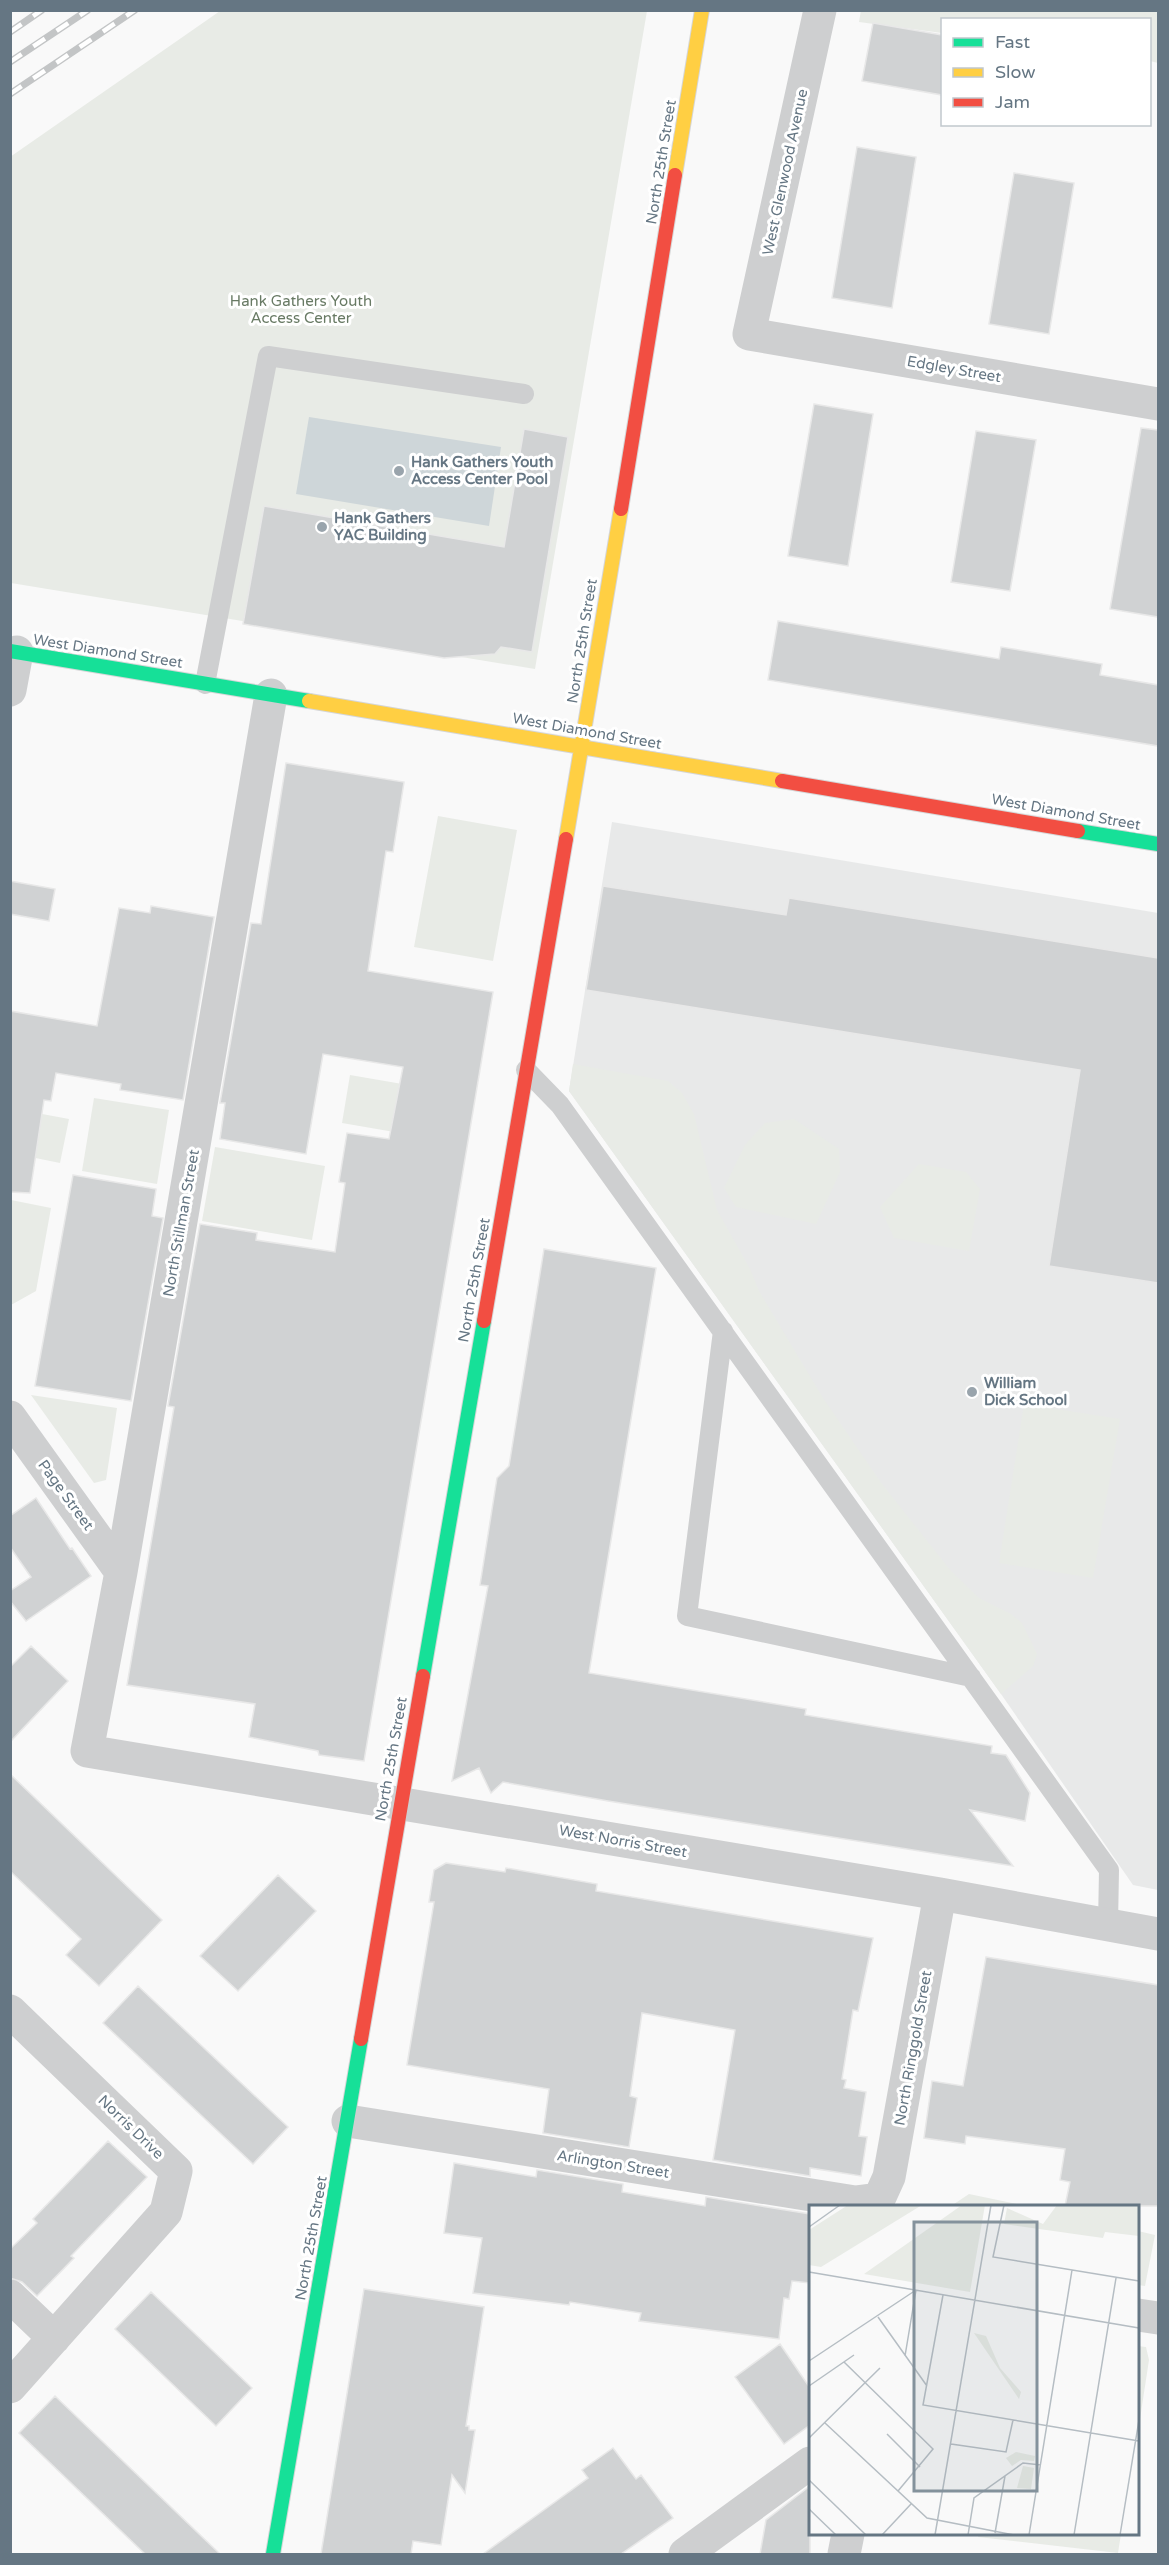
<svg xmlns="http://www.w3.org/2000/svg" width="1169" height="2565" font-family="'Varela Round',sans-serif">
<rect width="100%" height="100%" fill="#f9f9f9"/>
<path fill="#e8e9e9" d="M612 822 1158 913V1890L1133 1885 1001 1694 569 1091Z"/>
<path fill="#e8ebe6" d="M861 10 1158 11V63L1150 61V20H942V33L859 22Z
M220 11H647L535 669 11 583 10 157Z
M438 816 517 830 493 961 414 947Z
M573 1064 668 1081 682 1093 694 1114 717 1210 750 1269 759 1291 823 1398 882 1484 951 1571 979 1598 1011 1614 1022 1623 1037 1654 1033 1666 1001 1694 569 1091Z
M350 1075 472 1096 464 1144 342 1123Z
M94 1098 169 1110 157 1184 82 1171Z
M10 1108 69 1119 60 1163 11 1153Z
M794 1119 839 1149 840 1172 816 1224 736 1207 724 1188 745 1145 765 1123Z
M215 1147 325 1166 312 1240 202 1221Z
M919 1164 966 1172 980 1189 969 1251 894 1238 880 1207Z
M11 1200 51 1208 36 1291 11 1305Z
M31 1395 117 1408 106 1480 94 1483Z
M1024 1404 1120 1419 1093 1578 999 1563Z
M969 2194 1026 2206H951Z
M1138 2231 1155 2235 1145 2286 1138 2285Z
M1138 2346 1146 2347 1149 2360 1138 2432Z
M979 2534H1121L1118 2553 978 2537Z"/>
<path fill="#ced6d9" d="M309 417 501 447 489 526 296 494Z"/>
<path fill="#d0d2d3" stroke="#e8e8e8" stroke-width="1.5" d="M873 23 942 35V95L862 81Z
M857 147 916 157 892 308 832 298Z
M1014 173 1074 183 1049 334 989 324Z
M814 404 873 414 848 566 788 556Z
M1141 428 1158 430V617L1110 609Z
M524 429 568 437 532 652 501 647 495 654 444 658 243 624 264 506 504 547Z
M976 431 1036 440 1010 591 951 582Z
M778 621 999 659 1001 647 1102 664 1100 675 1158 685V746L768 680Z
M286 763 404 782 393 852 386 851 368 971 493 992 364 1761 319 1755 318 1751 249 1737 255 1704 127 1685 174 1407 168 1406 200 1224 257 1233 256 1240 335 1252 345 1183 339 1182 347 1133 389 1139 403 1067 323 1054 306 1154 220 1139 225 1103H220L251 923 261 924Z
M10 881 55 889 49 921 10 914Z
M603 886 786 915 789 898 1158 958V1283L1049 1266 1080 1070 586 990Z
M151 906 214 917 183 1100 120 1090 121 1084 56 1073 51 1101 44 1100 30 1193 10 1192V1011L97 1026 119 908 150 913Z
M73 1175 156 1189 152 1216 163 1218 131 1401 35 1386Z
M544 1249 656 1268 589 1673 806 1709 805 1715 992 1746 991 1753 1006 1755 1030 1793 1025 1821 970 1810 1013 1866 608 1801 503 1782 491 1793 479 1768 452 1781 488 1586 480 1585 497 1478 509 1466Z
M36 1498 70 1549 72 1548 91 1576 26 1621 10 1601V1591L31 1577 10 1547V1516Z
M31 1646 68 1681 10 1742V1667Z
M10 1774 162 1920 99 1986 66 1955 81 1939 10 1871Z
M446 1863 505 1872 506 1868 597 1884 596 1891 873 1938 858 2011 853 2010 842 2079 846 2080 844 2088 866 2092 859 2136 867 2137 861 2176 810 2168V2176L713 2160 735 2030 642 2013 630 2096 637 2098 629 2147 543 2133 549 2089 407 2065 434 1902H429L434 1870Z
M278 1875 316 1911 238 1991 200 1956Z
M986 1957 1158 1985V2206H1065L1070 2182 1060 2180 1065 2149 966 2136 965 2144 924 2138 932 2081 963 2086Z
M138 1986 288 2127 253 2164 103 2023Z
M108 2141 147 2177 71 2256 74 2258 37 2296 22 2282 10 2278V2249L37 2223 33 2219Z
M454 2163 536 2177 537 2170 623 2184 622 2192 705 2206 706 2197 810 2214V2283L792 2281 789 2299 784 2298 779 2339 639 2321 641 2313 570 2302 569 2305 473 2293 482 2238 444 2233Z
M364 2289 484 2307 466 2426H469V2430H475L465 2493 452 2475 441 2545 413 2541 411 2554H321Z
M151 2292 252 2388 216 2426 115 2329Z
M780 2344 810 2388V2425L784 2444 735 2377Z
M55 2396 220 2554H145L19 2433Z
M613 2448 636 2479 641 2475 673 2518 621 2554H483L588 2478 582 2470Z
M810 2486V2554H760L766 2520Z"/>
<g fill="none" stroke-linecap="round" stroke-linejoin="round">
<defs>
<path id="fast" d="M10 651 309 701
M1078 831 1158 844
M423 1676 484 1321
M273 2554 361 2039"/>
<path id="slow" d="M675 175 702 10
M309 701 782 781
M566 839 621 509"/>
<path id="jam" d="M621 509 675 175
M782 781 1078 831
M484 1321 566 839
M361 2039 423 1676"/>
</defs>
<use href="#fast" stroke="#d5d6d7" stroke-width="16"/>
<use href="#slow" stroke="#d5d6d7" stroke-width="16"/>
<use href="#jam" stroke="#d5d6d7" stroke-width="16"/>
<path stroke="#cecfd0" stroke-width="20" d="M205 684 268 356 524 394
M526 1070 560 1105 1109 1870 1108 1925
M723 1331 687 1616 971 1677"/>
<path stroke="#cecfd0" stroke-width="33" d="M820 10 749 334 1158 404
M10 690 17 652
M271 695 121 1572 87 1751 940 1894 1158 1934
M10 1417 121 1572
M10 2011 176 2171 166 2212 10 2387
M348 2121 855 2202 879 2199 889 2177 940 1894
M10 2296 54 2338
M1138 2315 1158 2318
M685 2554 810 2463
M844 2554 848 2534"/>
<use href="#fast" stroke="#16e098" stroke-width="14"/>
<use href="#slow" stroke="#ffcf43" stroke-width="14"/>
<use href="#jam" stroke="#f24e42" stroke-width="14"/>
<defs>
<path id="rail" d="M10 32 42 10
M10 62 88 10
M10 94 135 10"/>
</defs>
<use href="#rail" stroke="#c3c5c6" stroke-width="7"/>
<use href="#rail" stroke="#fff" stroke-width="4.5" stroke-dasharray="14" stroke-linecap="butt"/>
</g>
<g fill="#99a4ac" stroke="#fff" stroke-width="2">
<circle cx="399" cy="471" r="6"/>
<circle cx="322" cy="527" r="6"/>
<circle cx="972" cy="1392" r="6"/>
</g>
<g text-anchor="middle" dominant-baseline="central" stroke-width="6" stroke-linejoin="round" paint-order="stroke">
<g font-size="15" fill="#657683" stroke="#fff">
<text transform="translate(661 162) rotate(-81)">North 25th Street</text>
<text transform="translate(785 172) rotate(-78)">West Glenwood Avenue</text>
<text transform="translate(954 369) rotate(10)">Edgley Street</text>
<text transform="translate(582 641) rotate(-81)">North 25th Street</text>
<text transform="translate(108 651) rotate(9)">West Diamond Street</text>
<text transform="translate(587 731) rotate(10)">West Diamond Street</text>
<text transform="translate(1066 812) rotate(10)">West Diamond Street</text>
<text transform="translate(181 1223) rotate(-80)">North Stillman Street</text>
<text transform="translate(474 1280) rotate(-80)">North 25th Street</text>
<text transform="translate(66 1495) rotate(54)">Page Street</text>
<text transform="translate(391 1759) rotate(-80)">North 25th Street</text>
<text transform="translate(623 1841) rotate(10)">West Norris Street</text>
<text transform="translate(913 2048) rotate(-80)">North Ringgold Street</text>
<text transform="translate(131 2127) rotate(44)">Norris Drive</text>
<text transform="translate(613 2164) rotate(9)">Arlington Street</text>
<text transform="translate(311 2238) rotate(-80)">North 25th Street</text>
</g>
<g font-size="15" fill="#687a64" stroke="#fff">
<text x="301" y="301">Hank Gathers Youth<tspan x="301" dy="17">Access Center</tspan></text>
</g>
<g font-size="15" font-weight="bold" fill="#657683" stroke="#fff" text-anchor="start">
<text x="411" y="462">Hank Gathers Youth<tspan x="411" dy="17">Access Center Pool</tspan></text>
<text x="334" y="518">Hank Gathers<tspan x="334" dy="17">YAC Building</tspan></text>
<text x="984" y="1383">William<tspan x="984" dy="17">Dick School</tspan></text>
</g>
</g>
<g transform="translate(809 2205)">
<rect width="330" height="330" fill="#f9f9f9"/>
<path d="M39 0H113L12 62 0 60V25ZM153 0H176L161 87 55 69ZM248 0H330V31L296 27 294 33 195 19 198 3 234 19ZM165 128 177 131 191 163 212 187 210 194ZM207 247 226 251 225 256 212 255 203 261 197 253ZM214 261 225 263 222 284 208 283Z" fill="#e8ebe6"/>
<path fill="none" stroke="#b5bdc3" stroke-width="1.5" d="M195 0 184 52 330 76M0 22 31 0M0 67 330 123M134 90 114 200 330 236M69 112 118 181M96 151 107 85M0 156 107 85M35 157 124 244 89 286M0 181 45 150M16 218 118 313 205 330M78 229 111 262M0 233 71 163M142 239 197 247 204 215M0 275 57 330M0 304 27 330M186 328 196 271M73 330 102 299M126 330 182 0M159 330 165 293 214 258 232 260M220 330 263 65M265 330 307 73M311 330 330 215"/>
<path fill="#84929c" fill-opacity="0.15" stroke="#84929c" stroke-width="3" d="M105 17H228V286H105Z"/>
<rect width="330" height="330" fill="none" stroke="#657683" stroke-width="3"/>
</g>
<rect width="1169" height="2565" fill="none" stroke="#657683" stroke-width="24"/>
<rect x="941" y="18" width="210" height="108" fill="#ffffff" stroke="#c1c8cd" stroke-width="1.5"/>
<rect x="953" y="38" width="30" height="9" fill="#16e098" stroke="#c1c8cd" stroke-width="1.5"/>
<text x="995" y="48" font-size="18" fill="#657683">Fast</text>
<rect x="953" y="68" width="30" height="9" fill="#ffcf43" stroke="#c1c8cd" stroke-width="1.5"/>
<text x="995" y="78" font-size="18" fill="#657683">Slow</text>
<rect x="953" y="98" width="30" height="9" fill="#f24e42" stroke="#c1c8cd" stroke-width="1.5"/>
<text x="995" y="108" font-size="18" fill="#657683">Jam</text>
</svg>
